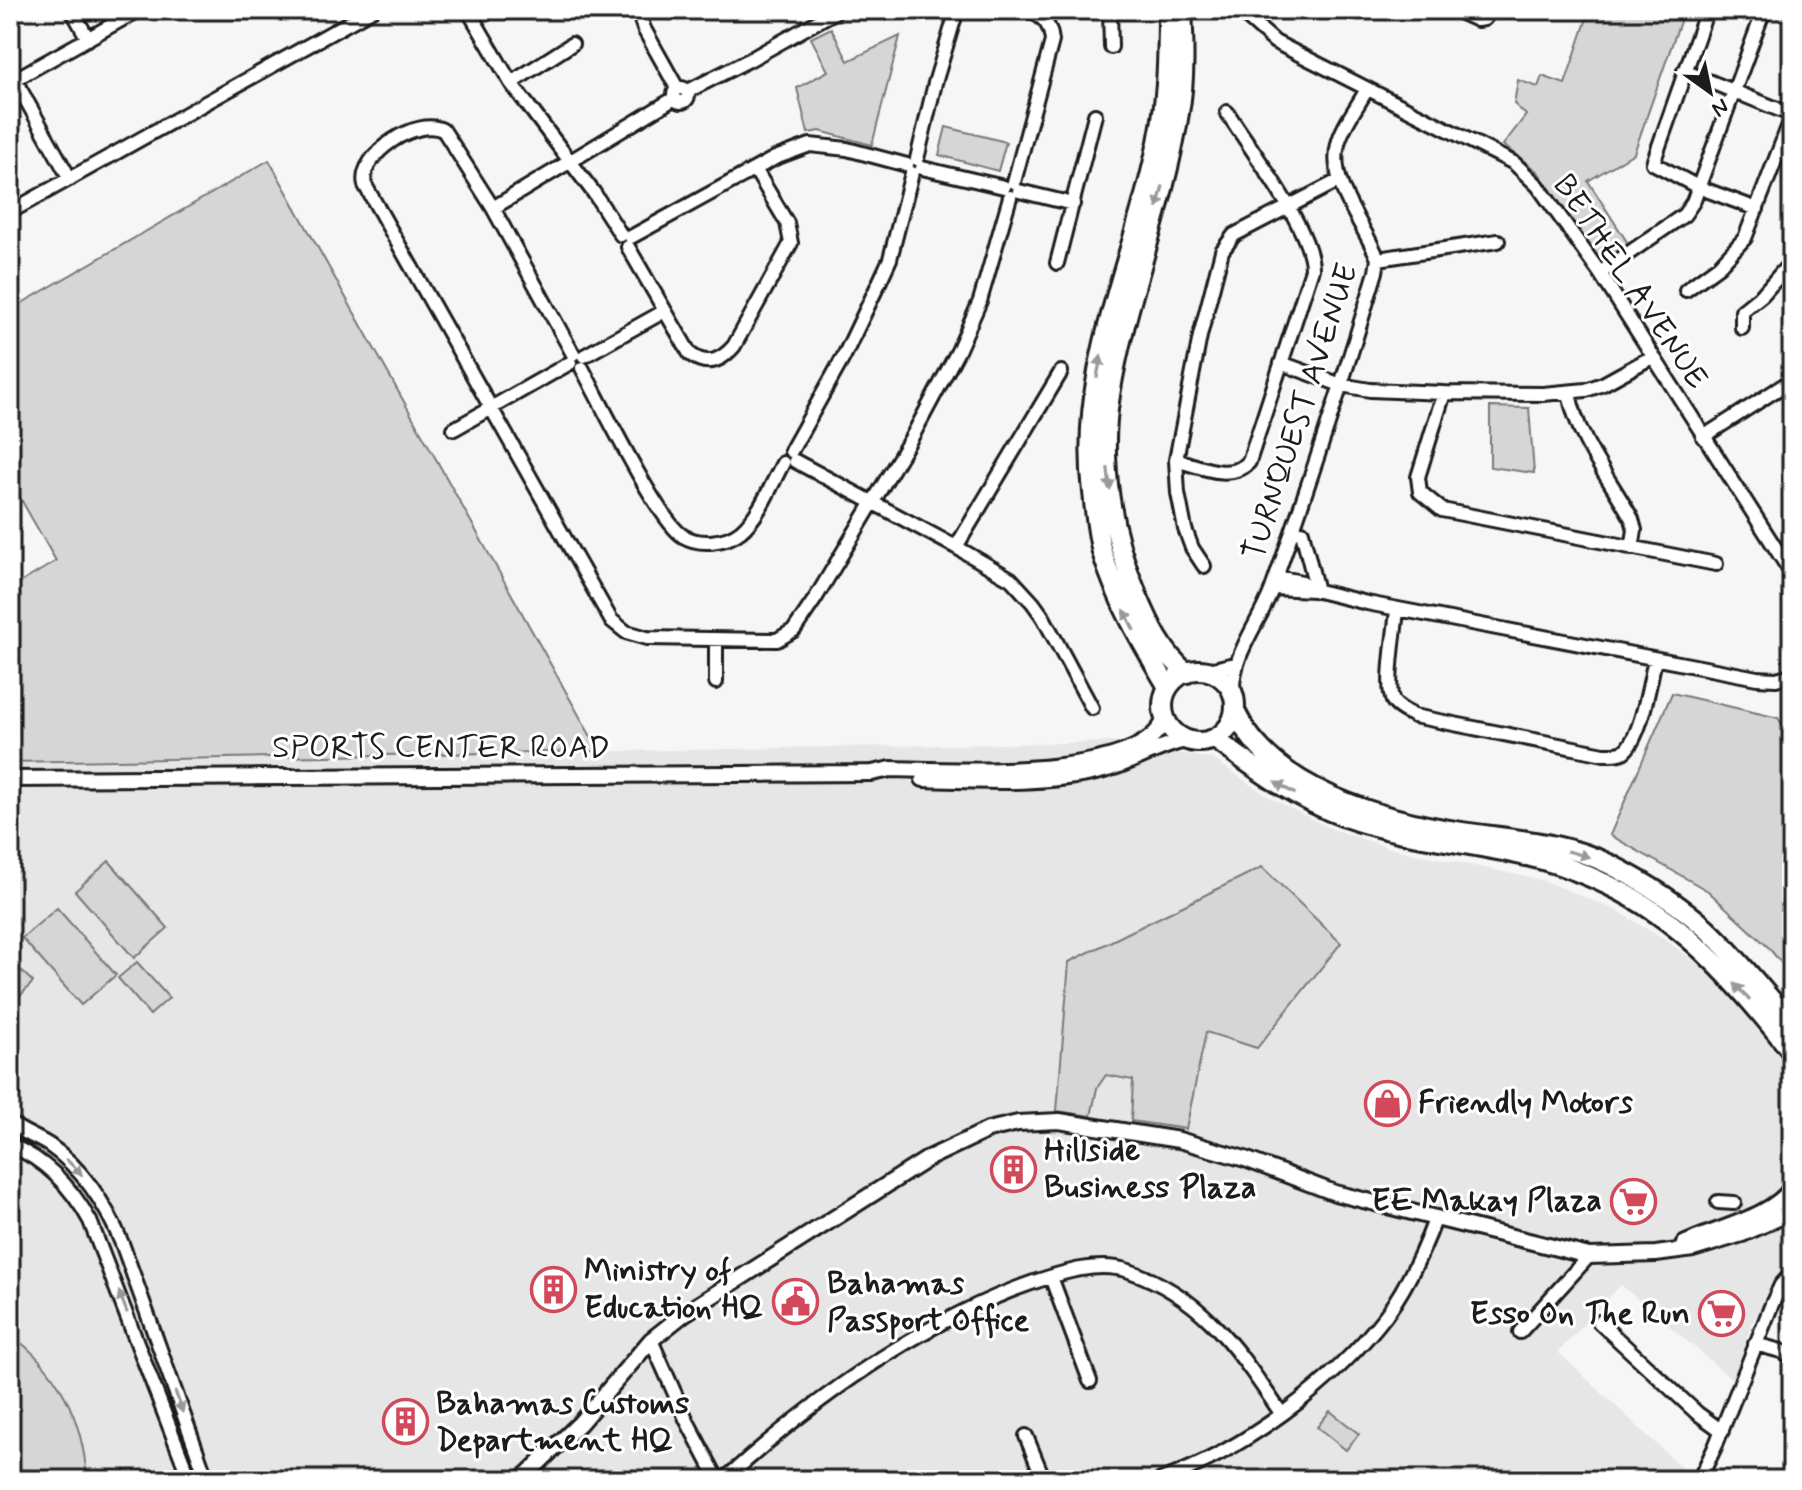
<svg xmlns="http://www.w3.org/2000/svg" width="1802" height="1490" font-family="Mynerve,sans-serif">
<rect width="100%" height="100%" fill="#f6f6f6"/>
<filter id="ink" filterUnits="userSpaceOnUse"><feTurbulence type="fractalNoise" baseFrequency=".0125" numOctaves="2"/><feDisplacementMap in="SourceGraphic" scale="16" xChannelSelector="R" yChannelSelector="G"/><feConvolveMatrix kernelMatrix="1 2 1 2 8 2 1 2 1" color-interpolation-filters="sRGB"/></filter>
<g filter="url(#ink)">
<path fill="#e6e6e6" d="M1113 742 1213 759 1267 796 1327 827 1390 848 1545 881 1618 911 1671 944 1715 976 1756 1021 1792 1068V1255L1752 1323 1733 1380 1621 1285 1558 1352 1695 1480H10V762Z"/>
<path fill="#d6d6d6" stroke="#797979" stroke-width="2" d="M1586 10H1684L1634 153 1588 181 1629 245 1601 263 1538 172 1503 145 1526 115 1514 104 1518 80 1538 87 1542 76 1565 84 1589 12Z
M831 28 848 61 900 36 872 145 820 131 808 133 797 88 828 71 811 38Z
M946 127 1006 142 998 171 939 155Z
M269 160 599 751 10 762V589L56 561 10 480V310Z
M1490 407 1529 408 1534 473 1490 467Z
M1672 693 1778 718 1792 738V976L1768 947 1708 891 1610 835Z
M109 861 168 928 134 958 75 891Z
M1262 867 1341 943 1257 1048 1206 1032 1186 1129 1131 1121 1133 1080 1106 1075 1097 1088 1091 1116 1057 1111 1069 962Z
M57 908 116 975 81 1005 22 938Z
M10 960 33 982 20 996 10 986Z
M137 962 169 998 150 1015 118 978Z
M10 1334C60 1370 83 1419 87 1480H10Z
M1330 1411 1359 1434 1346 1450 1317 1427Z"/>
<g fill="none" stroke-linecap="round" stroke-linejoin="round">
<defs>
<path id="minor" d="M72 10 88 39
M468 10 511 83 594 193 621 235
M642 10 641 20 644 29 677 88
M1110 10 1111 47
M1243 10 1249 19 1275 42 1514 163 1538 186 1600 273 1792 574
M1455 10 1477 20 1484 19 1491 10
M1707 10 1653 163 1698 187 1757 209
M1787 10 1792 12
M10 71 70 179
M1684 71 1792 115
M10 82 139 10
M511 83 572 44
M674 95a7 7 0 1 1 14 0a7 7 0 1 1-14 0Z
M688 91 749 60 838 10
M917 159 935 83 957 10
M922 168 1004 187
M1014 182 1052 41C1050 23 1043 15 1025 10
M1019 191 1073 204
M493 208 675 98
M10 212 372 10
M631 237 775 158 810 145 847 149 907 165
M628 247 690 354C707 367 721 361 734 346L791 243 787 223 755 169
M1378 259 1498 241
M1057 263 1095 115
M1600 273 1684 215 1693 202 1764 10
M1686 290 1719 266 1745 238 1792 117
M1742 328V311L1762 295 1792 261
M573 354 493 208 444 131C419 115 357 155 365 185L611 620 626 632 647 638 777 640 794 630 815 599 913 435 958 351 980 301 1010 197
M584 356 663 312
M1281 363 1341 385 1370 390 1444 393 1543 394 1586 390 1603 384 1652 357
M582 368C599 399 658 521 683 536 700 546 726 543 741 531 760 515 771 485 783 463
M1444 393 1418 477 1420 492 1442 510 1716 564
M1569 393C1578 441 1609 477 1632 519L1635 530 1632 548
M454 429 570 363
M1703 437 1792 380
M791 451 844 356 878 285 890 259 912 173
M1176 460C1199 466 1230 482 1249 462L1312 269C1313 231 1249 147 1227 112
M795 461 956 547 1011 579 1033 603 1043 617 1092 708
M1302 532 1317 591
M956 547 1061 372
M1204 566 1192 548 1185 529 1178 493 1176 460 1200 336 1222 251 1234 235 1338 181
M1276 577 1302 582 1314 590
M1273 588 1314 590 1367 603 1757 678 1776 679 1792 675
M1397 609C1396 628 1385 686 1393 701 1397 708 1407 712 1414 716L1604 754C1611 754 1617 755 1623 752 1641 740 1650 681 1655 659
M1204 671 1235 664
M716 682V639
M1233 693C1231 654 1261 622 1273 586 1310 482 1344 378 1376 272L1378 259C1364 223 1328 184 1338 144 1342 126 1358 106 1367 89
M10 1123C22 1132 36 1137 49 1145 85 1170 107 1206 123 1246L207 1480
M10 1145C46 1160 72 1188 90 1221L190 1480
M1718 1202 1734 1203
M1051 1277 1090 1381
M1599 1322 1697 1413 1722 1431
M1520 1332 1589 1256
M651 1340 687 1421 718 1480
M1755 1344 1781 1351 1792 1358
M1026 1436 1044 1480
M724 1480C814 1399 919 1322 1034 1282 1064 1272 1098 1261 1129 1271 1205 1297 1238 1351 1281 1413
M1161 1480C1244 1450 1332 1385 1386 1315 1408 1285 1423 1252 1436 1217
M1699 1480 1715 1447 1772 1304 1781 1285 1792 1273"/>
<path id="major" d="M10 779 872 773 891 769C950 770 1139 782 1165 719
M923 779C982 781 1047 785 1104 770 1132 763 1157 746 1186 740
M1684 1244C1714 1229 1774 1217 1792 1187
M521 1480 580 1423 651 1340 685 1313 929 1158 988 1130 1018 1123 1059 1121 1179 1140 1245 1159 1335 1193 1589 1256 1656 1254 1693 1249 1742 1234 1792 1212"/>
<path id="highway" d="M1168 10C1168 64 1167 107 1154 160 1129 271 1078 376 1093 492 1095 512 1097 532 1102 552 1117 601 1142 643 1168 687
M1182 10C1184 45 1185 79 1179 113 1164 209 1125 300 1110 395 1099 462 1111 535 1138 597 1150 625 1163 654 1187 673
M1163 706a36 36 0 1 1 72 0a36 36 0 1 1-72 0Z
M1235 711C1271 790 1383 820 1462 832 1511 839 1566 842 1611 865 1644 882 1679 904 1707 929 1738 958 1764 992 1792 1024
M1215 739C1256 769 1296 799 1345 817 1406 839 1472 842 1535 858 1564 865 1593 877 1620 891 1691 928 1743 990 1792 1052"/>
</defs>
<use href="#minor" stroke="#1c1c1c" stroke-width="18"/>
<use href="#major" stroke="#1c1c1c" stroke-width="20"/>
<use href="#highway" stroke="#1c1c1c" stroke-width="24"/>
<use href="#minor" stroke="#fff" stroke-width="12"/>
<use href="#major" stroke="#fff" stroke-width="14"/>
<use href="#highway" stroke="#fff" stroke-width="18"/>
</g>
<defs><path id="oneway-solid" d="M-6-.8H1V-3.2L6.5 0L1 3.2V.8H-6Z" transform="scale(2)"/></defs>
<g fill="#999">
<use href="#oneway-solid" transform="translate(1160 197) rotate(105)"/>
<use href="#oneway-solid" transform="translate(1099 367) rotate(-79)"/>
<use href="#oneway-solid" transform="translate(1109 479) rotate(84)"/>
<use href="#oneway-solid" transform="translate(1129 620) rotate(-116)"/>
<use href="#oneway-solid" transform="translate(1285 788) rotate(-150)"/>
<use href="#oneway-solid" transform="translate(1578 854) rotate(16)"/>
<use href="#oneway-solid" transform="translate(1742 992) rotate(-132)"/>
<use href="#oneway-solid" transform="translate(74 1167) rotate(45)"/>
<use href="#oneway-solid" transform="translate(123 1302) rotate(-111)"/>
<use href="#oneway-solid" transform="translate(179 1402) rotate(71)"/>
</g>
</g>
<defs>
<symbol id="shop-ring" viewBox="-11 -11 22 22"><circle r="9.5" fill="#fff" stroke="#d1495b" stroke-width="1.5"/><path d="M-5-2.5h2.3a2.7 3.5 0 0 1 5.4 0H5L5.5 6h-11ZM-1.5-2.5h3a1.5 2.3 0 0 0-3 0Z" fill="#d1495b"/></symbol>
<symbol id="building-ring" viewBox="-11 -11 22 22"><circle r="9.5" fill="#fff" stroke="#d1495b" stroke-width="1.5"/><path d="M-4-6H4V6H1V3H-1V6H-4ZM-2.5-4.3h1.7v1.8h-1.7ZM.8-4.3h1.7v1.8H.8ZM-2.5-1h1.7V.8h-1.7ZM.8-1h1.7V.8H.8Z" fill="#d1495b"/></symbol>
<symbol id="supermarket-ring" viewBox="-11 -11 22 22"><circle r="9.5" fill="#fff" stroke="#d1495b" stroke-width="1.5"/><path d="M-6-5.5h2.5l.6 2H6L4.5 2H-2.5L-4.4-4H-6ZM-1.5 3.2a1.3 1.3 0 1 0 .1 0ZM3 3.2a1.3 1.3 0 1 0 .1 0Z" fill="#d1495b"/></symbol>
<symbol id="civic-ring" viewBox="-11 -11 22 22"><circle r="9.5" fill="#fff" stroke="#d1495b" stroke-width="1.5"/><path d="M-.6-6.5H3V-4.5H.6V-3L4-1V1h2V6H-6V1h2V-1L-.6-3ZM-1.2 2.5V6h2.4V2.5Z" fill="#d1495b"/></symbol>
</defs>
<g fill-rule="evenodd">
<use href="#shop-ring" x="1362" y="1078" width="51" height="51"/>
<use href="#building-ring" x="988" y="1144" width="51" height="51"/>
<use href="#supermarket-ring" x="1608" y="1176" width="51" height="51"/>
<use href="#building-ring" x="528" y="1264" width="51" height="51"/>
<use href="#civic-ring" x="770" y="1276" width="51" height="51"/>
<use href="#supermarket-ring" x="1696" y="1288" width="51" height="51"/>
<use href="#building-ring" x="380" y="1396" width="51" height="51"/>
</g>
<g text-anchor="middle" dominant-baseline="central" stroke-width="6" stroke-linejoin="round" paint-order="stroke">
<g font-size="32" fill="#1c1c1c" stroke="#fff">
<text transform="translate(1630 282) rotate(56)">BETHEL AVENUE</text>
<text transform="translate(1301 412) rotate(-72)">TURNQUEST AVENUE</text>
<text x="441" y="748">SPORTS CENTER ROAD</text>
</g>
<g font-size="32" font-weight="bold" fill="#1c1c1c" stroke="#fff" text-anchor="start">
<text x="1418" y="1103">Friendly Motors</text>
<text x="1044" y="1151">Hillside<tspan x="1044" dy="37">Business Plaza</tspan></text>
<text x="1602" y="1201" text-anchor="end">EE Makay Plaza</text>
<text x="584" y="1271">Ministry of<tspan x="584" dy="37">Education HQ</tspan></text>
<text x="827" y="1284">Bahamas<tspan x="827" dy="37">Passport Office</tspan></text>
<text x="1690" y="1314" text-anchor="end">Esso On The Run</text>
<text x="436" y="1404">Bahamas Customs<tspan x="436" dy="37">Department HQ</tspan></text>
</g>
</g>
<rect width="1802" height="1490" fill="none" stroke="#fff" stroke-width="40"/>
<rect x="20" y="20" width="1762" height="1450" fill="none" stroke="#1c1c1c" stroke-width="3" filter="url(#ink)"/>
<g transform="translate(1710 92) rotate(147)" stroke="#ffffff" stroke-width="6" paint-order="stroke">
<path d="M0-6L14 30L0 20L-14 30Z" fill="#1c1c1c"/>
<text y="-12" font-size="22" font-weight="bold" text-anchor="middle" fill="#1c1c1c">N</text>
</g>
</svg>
